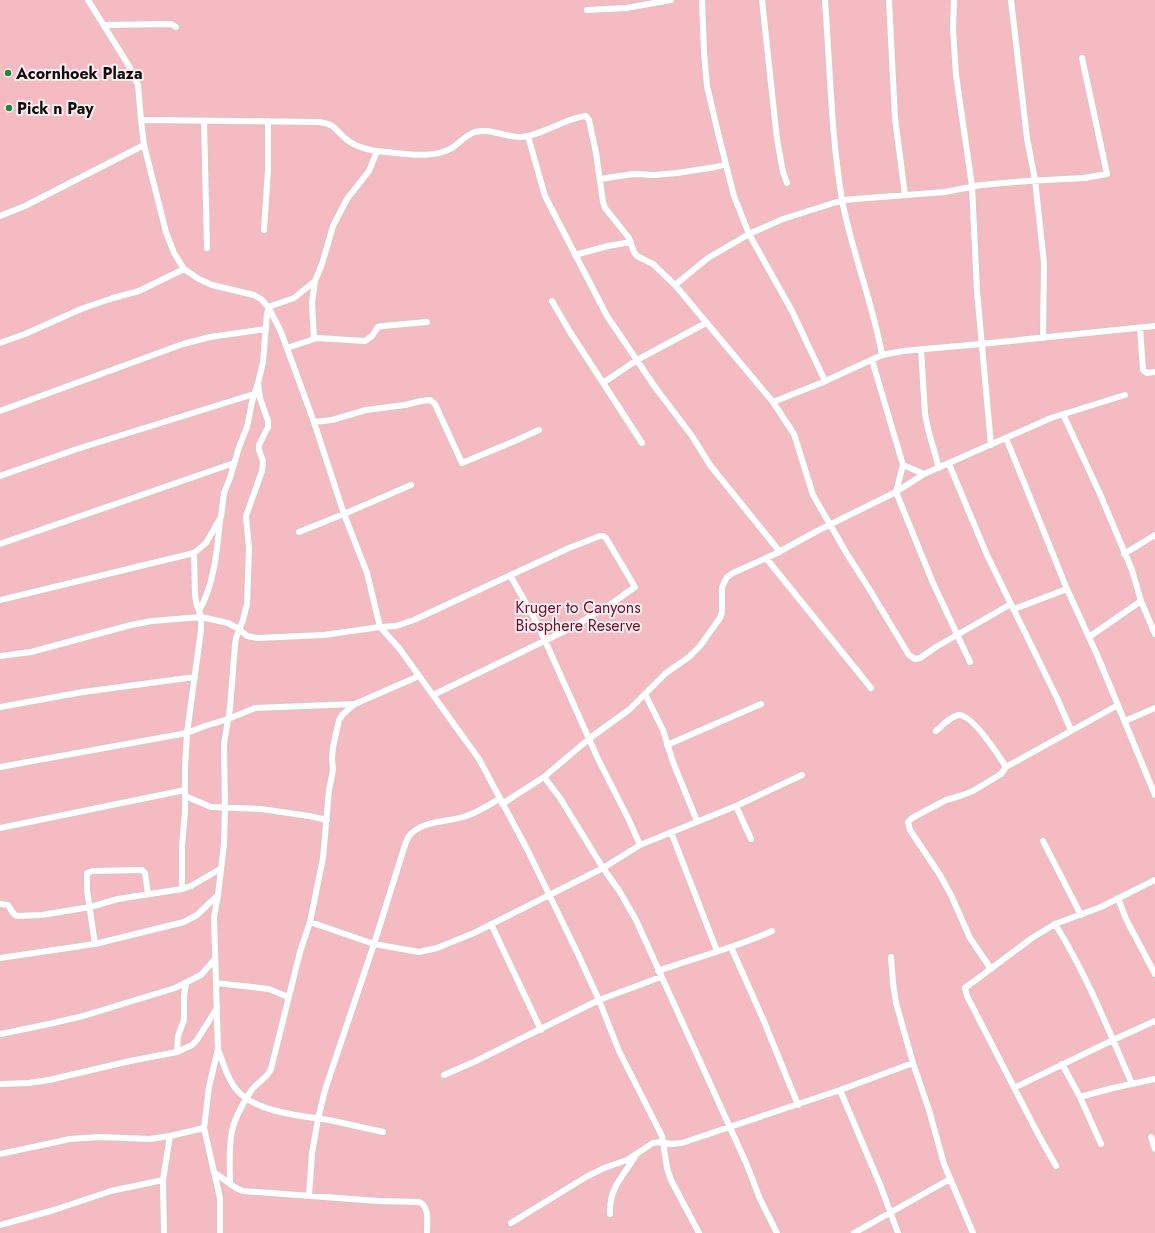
<svg xmlns="http://www.w3.org/2000/svg" width="1155" height="1233" font-family="Jost,sans-serif">
<rect width="100%" height="100%" fill="#fff0f2"/>
<path fill="#f5bbc3" d="M0 0H1155V1233H0Z"/>
<g fill="none" stroke-linecap="round" stroke-linejoin="round">
<defs>
<path id="street" d="M88 0 129 66 138 85 141 120 144 145 166 232 174 253 184 269 199 279 212 285 254 295 261 299 269 308 281 332 314 422 344 514 367 573 380 627 399 648 479 759 527 849 577 952 599 1000 619 1051 662 1136 667 1168 671 1180 699 1233
M702 0 704 52 707 86 718 133 734 196 749 234 792 311 825 381
M762 0 777 139 783 172 787 183
M825 0C830 67 831 134 842 200 852 253 873 303 882 355
M889 0 895 118 905 195
M954 0 953 29 956 75 972 186 977 291 991 445
M1011 0 1027 138 1035 180 1044 263 1043 338
M587 10 626 8 671 0
M104 25 171 24 176 27
M141 120 319 122C337 125 334 129 346 139 356 148 374 151 386 152 407 154 434 159 452 148 460 143 465 135 475 132 491 128 504 137 520 137 542 136 564 118 586 116L589 120 596 153 603 202 605 208 629 238 634 252 637 256 653 264 675 285 773 402 794 434 813 495 847 554 868 587 909 655 915 659 920 658 936 647 1011 604
M204 121 207 248
M528 136 545 196 607 316 655 387 692 436 710 465 780 552
M600 179 633 174 655 175 677 173 716 167 726 164
M0 216 25 206 144 145
M264 230 268 170V121
M575 255 608 246 631 242
M675 285 708 258 749 234 783 219 843 200 945 192 981 185 1028 181 1084 178 1107 174 1082 58
M552 301 570 332 642 443
M1140 328 1143 370 1147 373 1155 372
M314 339 312 303 315 281
M0 343 25 334 81 309 113 298 139 291 184 269
M287 348 317 338 365 341 372 336 378 327 383 326 427 322
M921 349 925 414 928 429 939 468
M872 360 903 465 896 492 933 583 970 662
M603 383 637 360 706 323
M773 402 821 383 882 355 903 351 981 344 1155 326
M0 411 183 344 210 337 266 329
M1063 414 1100 494 1132 570 1141 601 1155 634
M314 422 332 420 366 410 405 405 421 401 430 400 435 404 462 463 517 440 539 430
M1006 438 1067 589 1098 657 1155 795
M949 464 987 555 1057 698 1071 730
M903 465 924 474
M0 476 77 449 254 394
M299 532 344 514 411 485
M0 544 234 463
M1124 554 1155 535
M766 558 871 688
M510 575 538 625 599 761 629 820 640 845
M0 600 194 553 206 543 221 517 224 493 230 478 239 447 247 427 252 402 258 383 263 362 267 313 269 308 271 306 294 298 315 281 322 264 333 226 347 199 369 171 377 151
M1014 609 1067 589
M199 611C214 585 217 551 220 521
M1089 637 1141 601
M0 656 31 652 131 625 152 621 201 617 228 623 239 629 247 636 257 638 324 635 380 627 396 626 414 620 569 548 600 536H603L606 538 635 587 611 604 573 627 433 695
M645 694 663 730 673 762 697 821
M0 707 83 692 195 677
M1125 721 1155 708
M936 731C943 725 951 716 959 715 973 715 999 756 1006 767
M667 745 761 704
M0 767 187 733 205 726 228 719 255 708 355 704
M544 777 560 798 603 868 620 892 636 920 747 1165 760 1199 777 1233
M185 796 211 807 261 809 309 816 327 820
M502 804 544 777 590 738 630 709 666 673 689 657 700 646 720 618 722 612V587L727 577 733 573 775 554 819 530 896 492 924 474 1051 418 1125 395
M736 806 751 839
M0 828 185 790
M671 832 717 951
M1043 841 1081 915
M182 889V846L185 811V768L187 733 201 630V617L196 602 195 594 194 553
M1118 898 1126 919 1155 974
M0 904 8 905 13 913 17 916 42 915 90 907 118 899 182 889 191 886 220 869
M310 922 374 944 419 952 437 948 474 933 603 868 640 845 736 806 802 775
M491 924 541 1030
M1055 924C1086 973 1109 1031 1132 1084
M95 944 87 890V873L93 871 142 870 145 873 148 894
M731 947 763 1019 798 1105
M891 957 893 983 896 1003 913 1063 929 1110 944 1164 973 1233
M0 958 95 944 184 922 197 915 218 895
M991 969 970 938 951 895 940 875 910 830 908 822 912 818 946 800 960 796 973 791 1001 774 1006 767 1118 705
M658 971C696 957 736 948 772 931
M216 983 269 989 288 997
M0 1034 49 1024 83 1016 175 988 201 975 215 959
M218 1050C224 1063 226 1077 236 1089 254 1112 301 1116 329 1120 347 1124 365 1128 383 1132
M177 1052 178 1036 184 1020V996L186 983
M1062 1064 1080 1097 1101 1144
M444 1075 476 1061 599 1000 661 977
M0 1084 29 1083 49 1080 130 1061 177 1052 192 1045 197 1040 217 1008
M1014 1088 1113 1040 1155 1021
M840 1090 881 1187 898 1233
M1080 1097 1113 1088 1155 1079
M1151 1137 1155 1149
M0 1154 70 1139 100 1137 150 1139 170 1136 204 1128
M1056 1166 1037 1132 967 996 965 988 1032 938 1055 924 1101 907 1155 880
M215 1173 236 1188 243 1191 378 1201 419 1202C430 1206 427 1223 427 1233
M230 1183C230 1165 228 1138 235 1121 239 1111 245 1100 251 1091 257 1082 267 1079 271 1069L300 952 310 922 323 858 329 790 333 770 332 758 333 747 339 720 343 714 355 704 419 676
M309 1196 312 1153 318 1119 325 1090 374 944 404 848C406 842 408 835 413 832 427 820 450 822 466 816 478 812 489 805 499 799
M610 1214C609 1187 623 1177 636 1155
M511 1223 586 1177 604 1168 627 1160 653 1143 660 1142 672 1144 682 1143 840 1090 913 1063
M0 1225 54 1210 111 1191 163 1180
M164 1233 163 1180 170 1136
M220 1233V1198L204 1128 209 1087 218 1049 214 917 218 895 224 844 225 808 224 744 230 708 235 645 236 638 243 620 247 604 249 549 246 516 262 471 263 461 259 450V445L268 427V421L260 398 258 383
M854 1233 950 1179"/>
</defs>
<use href="#street" stroke="#dbc4c7" stroke-width="8"/>
<use href="#street" stroke="#fff" stroke-width="6"/>
</g>
<g fill="#21873d" stroke="#fff0f2" stroke-width="1.5">
<circle cx="8" cy="73" r="4"/>
<circle cx="9" cy="108" r="4"/>
</g>
<g text-anchor="middle" dominant-baseline="central" stroke-width="4" stroke-linejoin="round" paint-order="stroke">
<g font-size="16" font-weight="bold" fill="#110a0b" stroke="#fff0f2" text-anchor="start">
<text x="16" y="73">Acornhoek Plaza</text>
<text x="17" y="108">Pick n Pay</text>
</g>
<g font-size="16" fill="#6c102c" stroke="#fff0f2">
<text x="578" y="607">Kruger to Canyons<tspan x="578" dy="18">Biosphere Reserve</tspan></text>
</g>
</g>
</svg>
